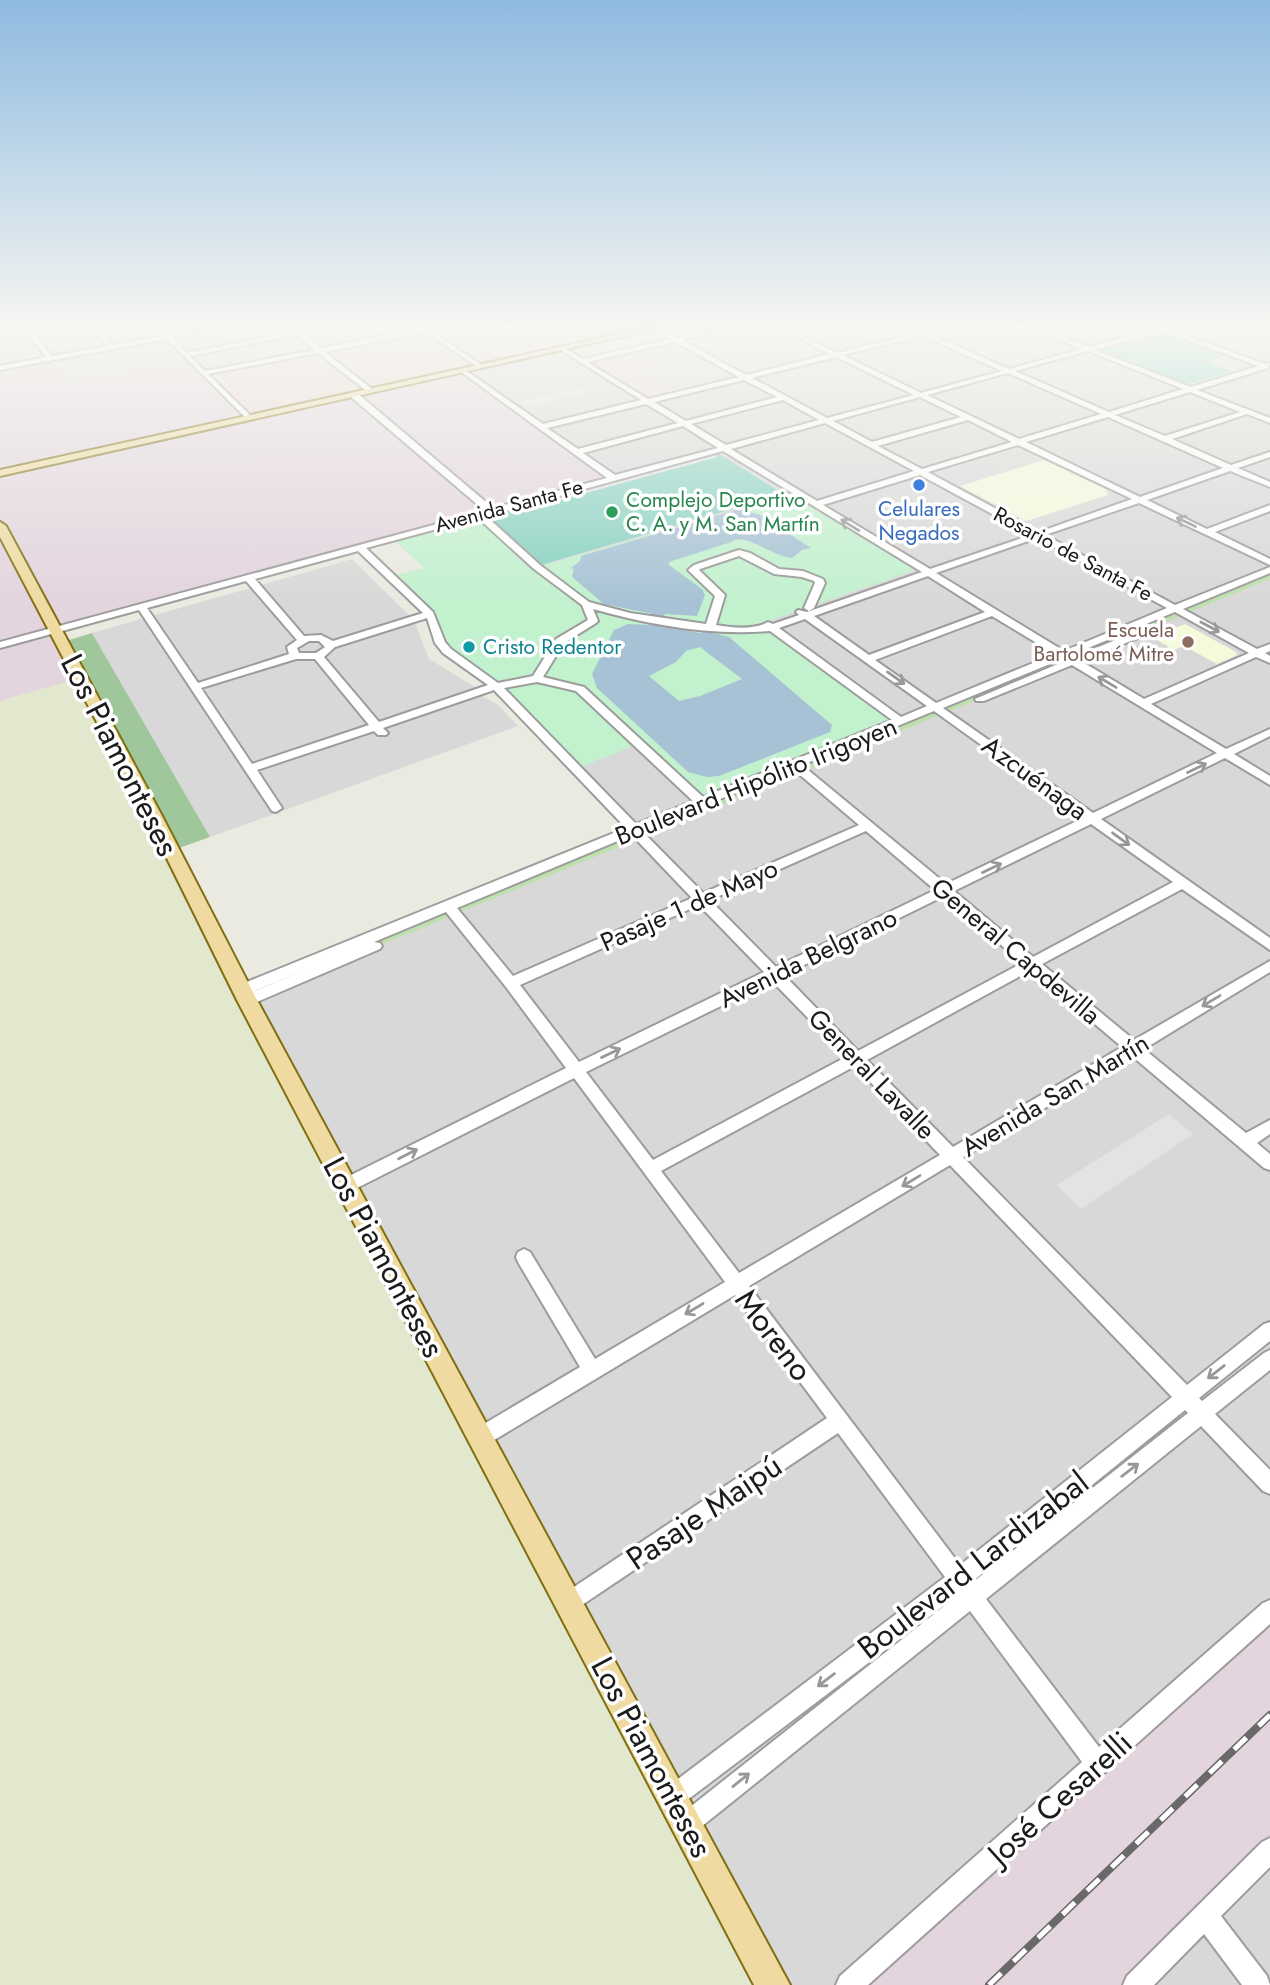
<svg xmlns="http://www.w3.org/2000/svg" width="1270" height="1985" font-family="Jost,sans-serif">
<rect width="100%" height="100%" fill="#ebeae1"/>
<path fill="#d9d8d8" d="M0 328H437L203 373 189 358 68 382 0 368Z
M728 328H1270V1610L849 1985H773L247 1000 635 830 578 768 424 568 392 538 463 371 562 349 647 401 640 369 665 363 639 347Z
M352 559 414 620 429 659 475 687 481 695 498 705 518 726 210 837 92 633Z
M1270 1856V1985H1146Z"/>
<path fill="#ebd7d2" d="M437 328H656L248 418 203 373Z
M639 347 667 363 641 370 681 393 646 401 581 361Z"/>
<path fill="#e3d4de" d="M189 358 249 418 463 371 613 478 55 629 81 678 0 701V368L51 359 68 382Z
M1270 1614V1852L1141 1985H859Z"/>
<path fill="#f5fadb" d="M1044 460 1105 489 1108 495 1026 521 960 486Z
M1185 624 1236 652 1237 655 1217 664 1184 646 1174 650 1152 637Z"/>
<path fill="#e2e8ce" d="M81 678 773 1985H0V701Z"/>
<path fill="#bde0ad" d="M1270 450V452L827 607 824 605Z
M1270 570V579L247 1000 242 990Z"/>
<path fill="#a0c69b" d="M92 633 210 837 179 848 69 640Z"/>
<path fill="#c2f1ce" d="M798 493 921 568 765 622 901 722 702 803 639 744 578 768 503 694 447 651 430 614 390 576 424 568 392 538 479 514 537 567Z"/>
<path fill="#88d2c2" d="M1163 334 1223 356 1206 362 1232 371 1188 384 1103 351Z
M716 452 783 494 541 565 483 516Z"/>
<path fill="#e3e3e3" d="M586 387 593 392 525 407 519 402Z
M710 452 718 457 542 505 534 499Z
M1169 1114 1193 1134 1081 1209 1057 1185Z"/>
<path fill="#a7c2d4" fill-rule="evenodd" d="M740 509 760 515 811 548 802 550 792 558C773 557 744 531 731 542L669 562V565L702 589 705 595 697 616 665 614 660 626 700 633 706 631 729 637 832 725 830 732 719 776 707 777 688 772 597 688 592 674 614 630 628 624 649 625 653 614 604 604 572 577 574 569 571 568 580 561 581 556ZM700 647 742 679 700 696 679 701 649 676 676 662 686 651Z"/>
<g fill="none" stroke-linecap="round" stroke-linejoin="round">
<defs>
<path id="minor" d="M0 328H11L0 331Z
M24 328H30L52 356 107 346 91 328H97L113 345 163 336 156 328H162L170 335 221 328 173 338 187 353 293 332 289 328H295L321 348 421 328H440L432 331 484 367 479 368 426 332 325 352 372 389 369 393 318 353 208 374 251 416 252 418 248 420 167 339 0 370V366L46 357ZM297 335 314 350 205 371 190 356Z
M651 328H658L677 338 731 328 682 340 746 375 830 354 777 328H784L837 353 917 333 919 330 924 332 950 328 930 334 1009 369 1082 349 1032 328H1040L1089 347 1156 328H1170L1169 329 1265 364 1270 363 1268 368 1197 390 1270 418V423L1247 414 1172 439 1231 465 1270 452V457L1238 468 1270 482V487L1230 471 1147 500 1207 529 1270 505V511L1215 532 1270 559V565L1139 503 1045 535 1175 605 1270 567V573L1183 609 1257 649 1270 644V651L1265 653 1270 656V663L1256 657 1151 704 1226 749 1270 729V736L1234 754 1270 776V785L1225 758 1101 819 1270 938V950L1182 889 1042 964 1134 1040 1270 961V972L1144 1049 1246 1133 1270 1120V1134L1257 1143 1270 1154V1170L1264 1168 1132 1056 963 1157 1187 1385 1264 1324 1270 1322V1341L1199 1398 1202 1401 1264 1353 1270 1350V1370L1215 1414 1270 1470V1494L1263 1491 1201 1426 986 1599 1099 1747 1263 1603 1270 1600V1624L868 1985H836L840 1976 1082 1762 970 1611 696 1831 688 1835 680 1831 676 1823 680 1815 958 1595 682 1804 674 1808 666 1804 662 1796 666 1788 945 1577 838 1433 576 1609 569 1612 562 1609 559 1602 562 1595 827 1418 735 1295 486 1445 479 1448 472 1445 469 1438 472 1431 580 1367 518 1262 516 1257 518 1252 524 1249 530 1252 595 1359 725 1282 574 1078 353 1190 347 1192 341 1190 339 1185 341 1180 566 1068 506 987 446 912 374 942 380 943 382 946 380 949 252 1004 247 1005 240 1000 242 996 318 965 247 994H237L235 990 237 986 626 828 494 690 383 728 388 733 386 735H378L374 731 257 770 282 808 276 812 272 811 139 610 0 648V642L485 511 351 397V393H357L493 508 607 478 460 371 465 370 543 424 641 400 559 349 564 348 583 359 670 339ZM1162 331 1258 366 1191 387 1095 350ZM923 336 1002 371 921 393 843 355ZM675 342 739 377 648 399 587 362ZM1088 351 1183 389 1109 412 1015 371ZM836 357 914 395 827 418 752 378ZM1008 373 1101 414 1019 439 927 395ZM744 380 777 397 686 421 654 402ZM1190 392 1240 412 1165 436 1115 415ZM920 397 961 417 872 442 833 421ZM783 400 819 420 726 445 691 424ZM646 404 678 423 578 449 547 428ZM1108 417 1223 468 1140 497 1026 442ZM968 420 1012 442 922 469 878 446ZM825 423 914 471 817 501 731 449ZM683 426 718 448 615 475 583 453ZM1018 445 1132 499 1039 532 928 472ZM723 451 922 572 807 612 798 610 796 612 799 615 773 624 768 622C754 630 733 628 716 625L725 595 699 570 700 569 739 556 774 574 802 577 814 581 815 583 804 608 809 611 814 608 825 583 823 579 803 571 779 569 750 553 739 550 694 565 688 570 715 596 706 624 630 613 589 602 540 565 486 516ZM920 475 1031 535 930 569 823 505ZM478 518 534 569 582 605 588 620 556 639 533 676 498 683 451 649 445 642 433 612 366 548ZM1037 538 1167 608 1064 651 936 573ZM358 551 423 613 333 641 321 635 304 636 255 579ZM928 576 985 612 869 655 814 616ZM246 581 297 640 287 647 289 654 198 683 147 608ZM593 609C649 625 712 636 770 631L892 720 703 797 584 687 543 677 564 643 596 623 598 621ZM1175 612 1249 653 1144 699 1081 661 1153 632V628H1145L1074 657 1071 655ZM992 616 1055 654 936 703 875 660ZM427 618 435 643 443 653 488 685 379 722 324 657 335 647ZM805 619 927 706 901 717 779 628ZM309 641H319L325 647 316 653H299L297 648ZM296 659H315L369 725 252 764 201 688ZM1062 659 1065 661 975 699 976 701H984L1072 665 1217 753 1093 813 943 708ZM537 682 576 691 693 801 636 824 504 688ZM934 711 1083 818 946 884 802 765ZM793 769 859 825 703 893 642 831ZM1091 824 1173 882 1033 957 954 891ZM866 831 935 890 776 967 710 900ZM632 835 692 898 513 976 457 908ZM944 896 1022 963 858 1051 784 975ZM699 905 764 972 579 1062 520 985ZM1031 970 1122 1047 953 1147 867 1060ZM772 981 846 1057 653 1160 586 1072ZM855 1066 940 1155 739 1273 661 1171ZM950 1165 1172 1397 960 1565 749 1286ZM1185 1410 1188 1413 973 1582V1581Z
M1270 1838V1867L1221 1916 1267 1976 1270 1985H1242L1204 1934 1154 1985H1123L1127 1976 1262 1842Z"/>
<path id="major" d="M646 328H660L0 476V470Z
M0 522 6 526 162 816 257 1000 790 1985H754L237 1000 146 816 0 537Z"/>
</defs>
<use href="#minor" stroke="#9c9c9c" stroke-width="4"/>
<use href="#major" stroke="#806f11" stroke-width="4"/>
<use href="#minor" fill="#fff" fill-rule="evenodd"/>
<use href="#major" fill="#efdba2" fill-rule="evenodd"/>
<defs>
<path id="rail" d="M989 1985 1270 1715"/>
</defs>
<use href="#rail" stroke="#696969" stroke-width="8"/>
<use href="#rail" stroke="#fff" stroke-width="5" stroke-dasharray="17" stroke-linecap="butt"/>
</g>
<defs><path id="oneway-shaft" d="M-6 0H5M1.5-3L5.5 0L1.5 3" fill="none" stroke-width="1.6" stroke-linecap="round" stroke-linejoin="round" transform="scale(1.75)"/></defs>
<g stroke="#989898">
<use href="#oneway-shaft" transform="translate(1186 522) rotate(-155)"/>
<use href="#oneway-shaft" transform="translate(850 525) rotate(-148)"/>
<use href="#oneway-shaft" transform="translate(1210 627) rotate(28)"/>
<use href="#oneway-shaft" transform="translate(896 678) rotate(35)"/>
<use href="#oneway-shaft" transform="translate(1107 682) rotate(-149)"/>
<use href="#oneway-shaft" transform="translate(1197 768) rotate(-26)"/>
<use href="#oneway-shaft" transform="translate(1121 839) rotate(36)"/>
<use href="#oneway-shaft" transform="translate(992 868) rotate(-26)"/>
<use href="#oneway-shaft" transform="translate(1211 1001) rotate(149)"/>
<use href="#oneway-shaft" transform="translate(611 1053) rotate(-26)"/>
<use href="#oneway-shaft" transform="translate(408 1154) rotate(-27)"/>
<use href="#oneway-shaft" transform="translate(911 1181) rotate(149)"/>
<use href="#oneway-shaft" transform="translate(694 1309) rotate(149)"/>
<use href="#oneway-shaft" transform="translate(1216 1372) rotate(142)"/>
<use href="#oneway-shaft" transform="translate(1130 1470) rotate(-38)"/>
<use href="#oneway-shaft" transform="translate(826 1680) rotate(143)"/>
<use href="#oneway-shaft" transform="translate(741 1780) rotate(-39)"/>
</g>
<linearGradient id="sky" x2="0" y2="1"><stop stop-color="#8ebae0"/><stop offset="0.54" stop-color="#f6f6f2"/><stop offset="1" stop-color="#f6f6f2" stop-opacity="0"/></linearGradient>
<rect width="1270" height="605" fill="url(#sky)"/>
<circle fill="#3f7fe0" stroke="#fff" stroke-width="2.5" cx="919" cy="485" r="7"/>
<circle fill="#2e9e5b" stroke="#fff" stroke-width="2.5" cx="612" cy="512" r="7"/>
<circle fill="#8d6e63" stroke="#fff" stroke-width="2.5" cx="1188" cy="642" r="7"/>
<circle fill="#0f9aa8" stroke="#fff" stroke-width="2.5" cx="469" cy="647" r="7"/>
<g text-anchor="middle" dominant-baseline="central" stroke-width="7" stroke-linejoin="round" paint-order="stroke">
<g font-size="21" fill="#27864d" stroke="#fff" text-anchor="start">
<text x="626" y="500">Complejo Deportivo<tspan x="626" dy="24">C. A. y M. San Martín</tspan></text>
</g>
<g font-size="21" fill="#1b1b1b" stroke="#fff">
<text transform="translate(509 506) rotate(-15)">Avenida Santa Fe</text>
<text transform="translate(1073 554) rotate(28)">Rosario de Santa Fe</text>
</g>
<g font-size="21" fill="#366cbe" stroke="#fff">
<text x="919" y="509">Celulares<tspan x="919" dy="24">Negados</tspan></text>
</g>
<g font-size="21" fill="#785e54" stroke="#fff" text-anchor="end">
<text x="1174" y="630">Escuela<tspan x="1174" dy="24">Bartolomé Mitre</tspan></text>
</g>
<g font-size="21" fill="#0d838f" stroke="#fff" text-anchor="start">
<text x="483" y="647">Cristo Redentor</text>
</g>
<g font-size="26" fill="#1b1b1b" stroke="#fff">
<text transform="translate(1035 778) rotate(36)">Azcuénaga</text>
<text transform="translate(756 781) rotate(-22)">Boulevard Hipólito Irigoyen</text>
<text transform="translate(689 905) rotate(-24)">Pasaje 1 de Mayo</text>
<text transform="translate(1016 951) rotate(40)">General Capdevilla</text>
<text transform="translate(808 958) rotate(-26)">Avenida Belgrano</text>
<text transform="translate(872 1074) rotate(46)">General Lavalle</text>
<text transform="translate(1055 1095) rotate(-31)">Avenida San Martín</text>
</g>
<g font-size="32" fill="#1b1b1b" stroke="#fff">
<text transform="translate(120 755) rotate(63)">Los Piamonteses</text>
<text transform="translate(384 1257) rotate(62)">Los Piamonteses</text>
<text transform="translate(774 1335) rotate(53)">Moreno</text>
<text transform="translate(704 1512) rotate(-34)">Pasaje Maipú</text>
<text transform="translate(973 1565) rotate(-38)">Boulevard Lardizabal</text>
<text transform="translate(652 1757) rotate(62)">Los Piamonteses</text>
<text transform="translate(1060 1798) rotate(-42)">José Cesarelli</text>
</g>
</g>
</svg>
